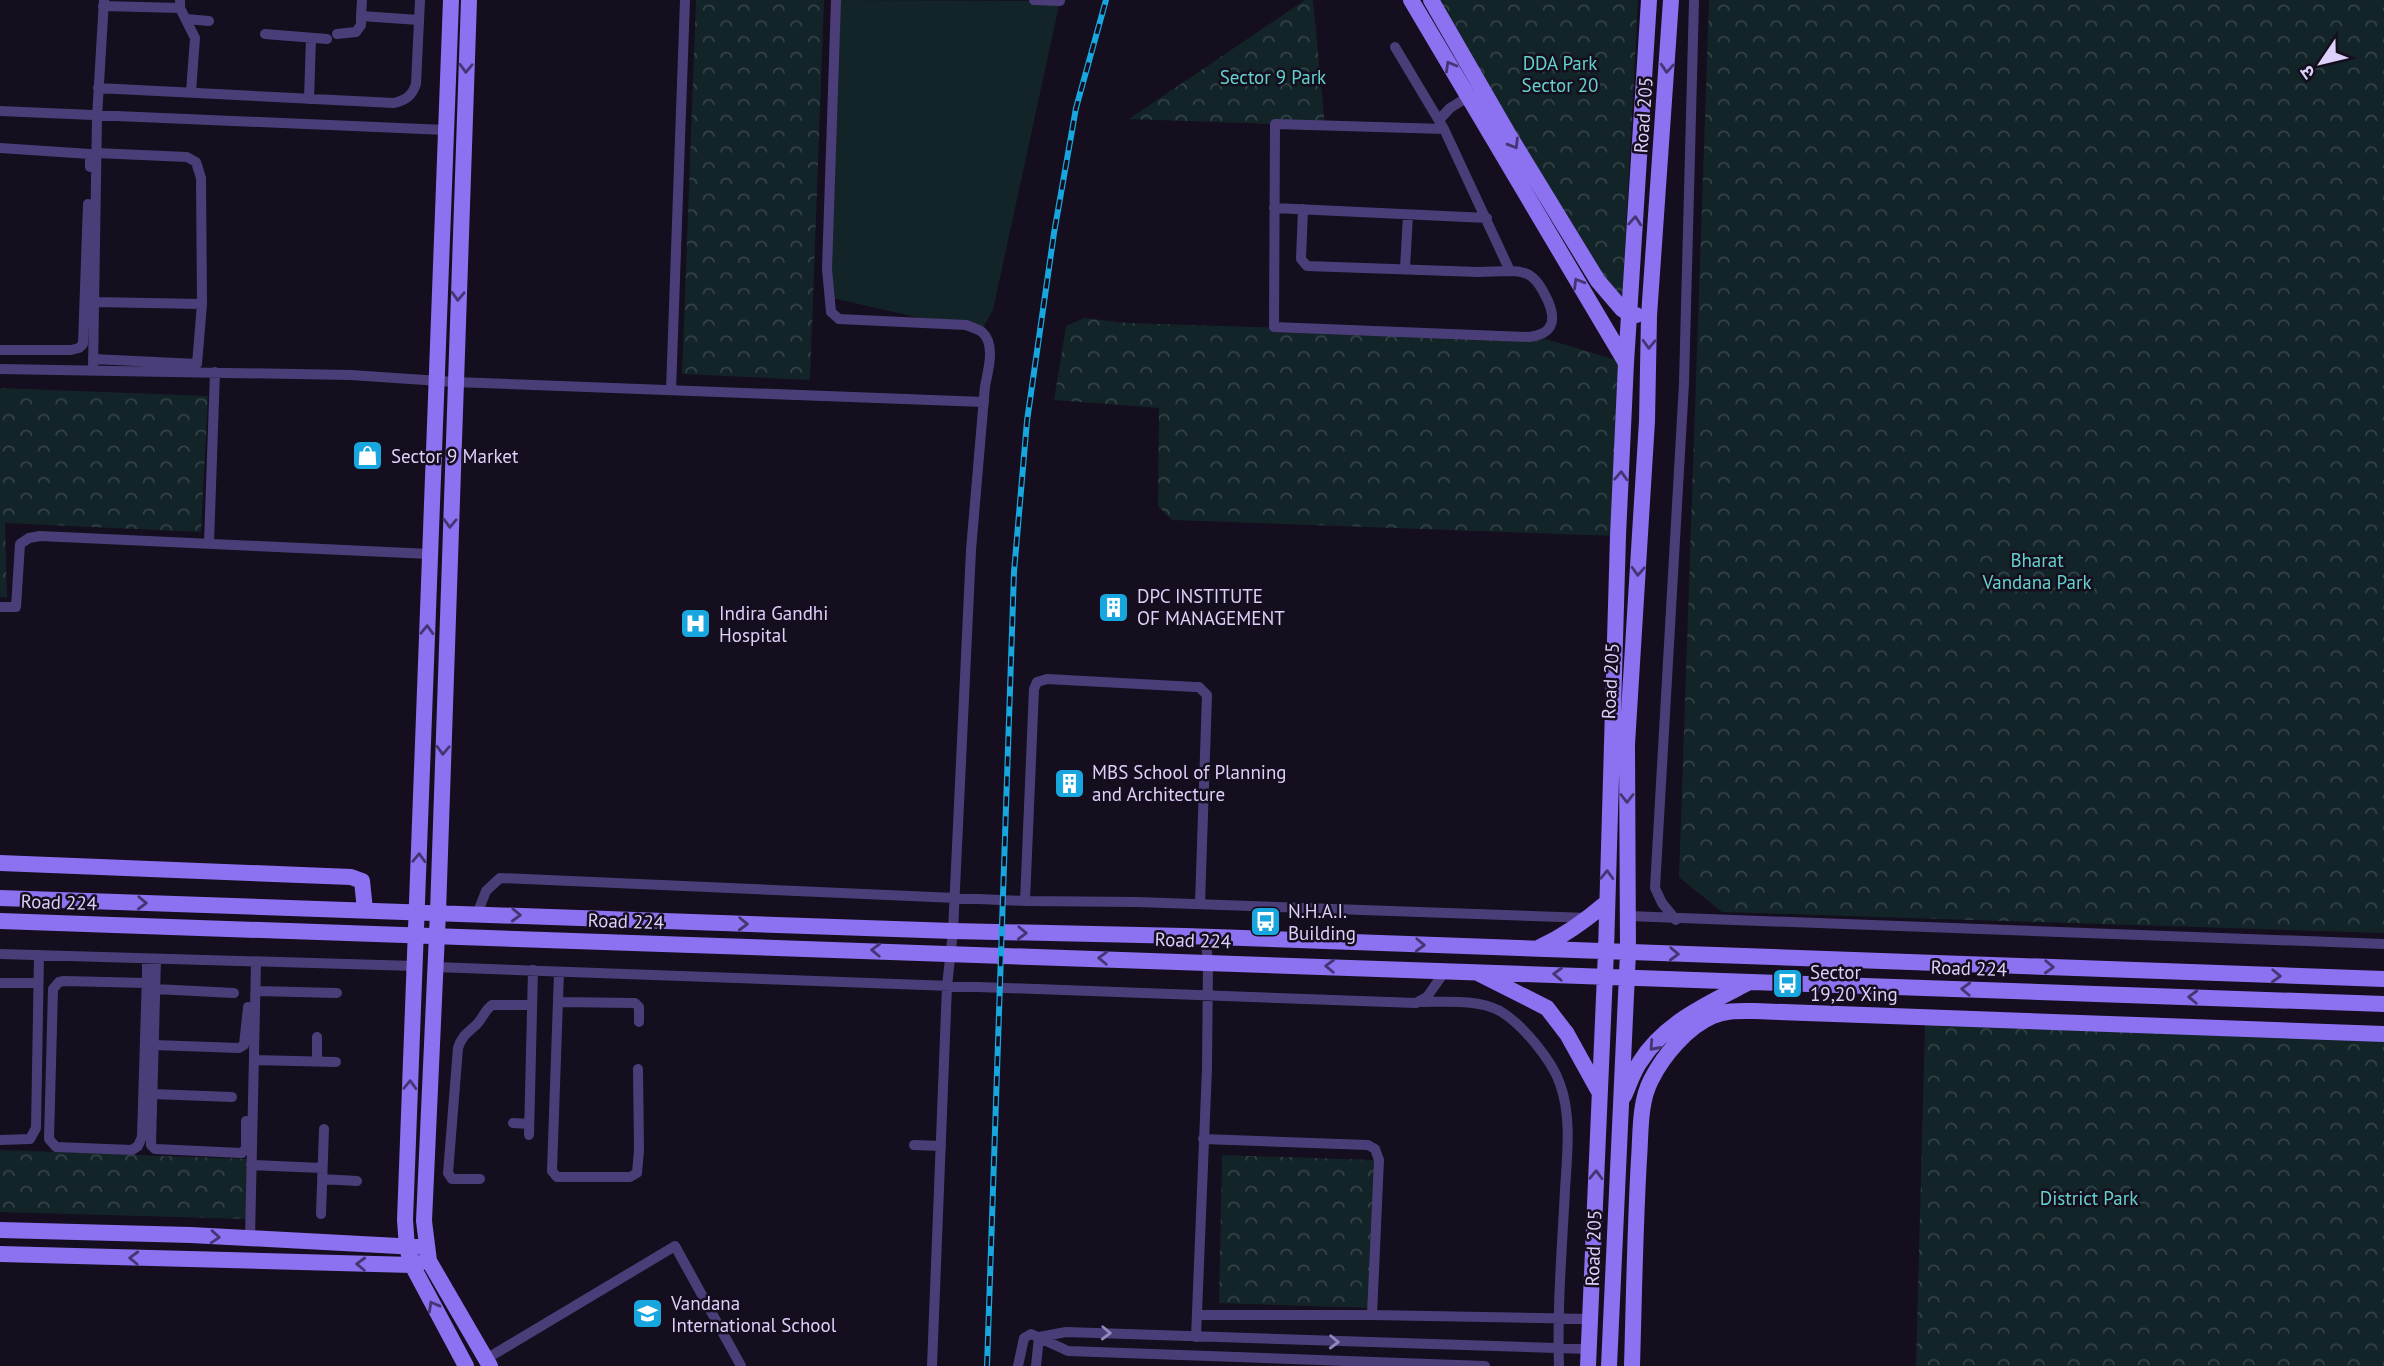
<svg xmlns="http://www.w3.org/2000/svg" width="2384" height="1366" font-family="'PT Sans','Noto Sans Devanagari',sans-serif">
<defs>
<pattern id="forest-crowns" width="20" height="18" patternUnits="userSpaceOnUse" patternTransform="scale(1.75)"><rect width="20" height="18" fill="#122427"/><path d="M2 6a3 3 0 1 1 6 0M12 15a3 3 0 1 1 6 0" fill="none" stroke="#344347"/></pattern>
</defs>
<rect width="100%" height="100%" fill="#140e1e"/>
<path fill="#122427" d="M836 0 1060 1 993 310 981 332 828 297Z"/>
<path fill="url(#forest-crowns)" d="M696 0H824L810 380 682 374Z
M1305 0H1313L1325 126 1129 119Z
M1431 0H1638L1622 309Z
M1709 0H2384V933L1722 912 1679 877Z
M1084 318 1127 323 1536 336 1626 363 1618 536 1172 520 1158 506 1159 408 1054 400 1066 326Z
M0 388 208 396 201 532 5 523 7 598 0 597Z
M1925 1024 2384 1039V1366H1916Z
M0 1150 247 1159V1219L0 1212Z
M1222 1155 1375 1160 1371 1308 1219 1303Z"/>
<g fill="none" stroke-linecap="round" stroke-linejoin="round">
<path stroke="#4b3e78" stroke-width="10" d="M180 0V8L195 38 191 92
M836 0 827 269 831 312 839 319 966 325C971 327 978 329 982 332 996 344 988 371 985 386L971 550 953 931 947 986 932 1366
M1034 0 1060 1
M103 6 180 8
M361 16 362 0
M186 19 209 21
M265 34 327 39
M337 34 356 32 361 25V16L419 20
M1395 47 1444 129 1510 271C1518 271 1526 272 1532 277 1540 283 1544 293 1548 301 1557 322 1552 334 1529 337L1274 327 1275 124 1444 129
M98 88 394 103C406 100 412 96 416 84L420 0
M309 99 311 38
M0 111 446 130
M1439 120 1450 108 1468 97
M0 148 90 154V167
M1274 208 1487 218
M1303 209 1301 259 1307 266 1478 272 1510 271
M1405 268 1408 215
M94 302 202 304 201 178 196 162 187 157 96 153
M0 350H71L79 348 83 344 88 204
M93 359 197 364 202 304
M0 369 351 375 454 382 984 402
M93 370 97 117 104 0
M671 390 685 0
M209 543 215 372
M0 607H16L20 544 29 538 40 536 430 554
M1025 901 1034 689 1037 682 1047 679 1195 687H1199L1207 695 1200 904
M477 914 486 891 500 878 1025 901 1137 902 1589 918
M1628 916 2384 944
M1676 920 1662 903 1655 888 1684 383 1694 0
M0 954 415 966
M156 959 151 1145 155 1149 242 1153 246 1148V1121
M435 967 1416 1003 1427 997 1445 971
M559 972 552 1171 557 1177H630L637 1173 639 1150 638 1069
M0 983H38
M146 983 64 981 59 982 53 989 49 1139 56 1147 132 1150 138 1146 142 1137 147 974V959
M155 989 234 993
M256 991 337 993
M558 1002 635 1003 639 1007V1022
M1421 1002C1446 1002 1478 999 1500 1011 1522 1024 1552 1060 1560 1084 1572 1117 1567 1156 1565 1190 1562 1249 1557 1308 1559 1366
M154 1045 239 1048 244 1045 248 1007
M254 1060 336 1062
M317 1060V1037
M152 1094 232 1097
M513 1123 529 1124
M529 1135 533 970
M1203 1139 1368 1145 1375 1149 1379 1160 1372 1315
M0 1140 30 1139 36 1128 39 955
M914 1145 941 1146
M251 1165 322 1168
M322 1179 357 1181
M480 1179H452L448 1173 458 1048C462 1035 468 1033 477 1024 483 1018 484 1011 492 1005H532
M321 1214 324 1129
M250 1239 256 962
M1198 1315H1372L1590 1319
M1039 1337 1066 1332 1589 1349
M1196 1337 1207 1068 1208 961 1205 937
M486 1359 675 1246 741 1366
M1018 1366 1024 1338 1031 1334 1068 1351 1485 1366
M1036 1366 1039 1337"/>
<path stroke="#8c71f0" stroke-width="16" d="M451 0 405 1220 407 1248 412 1265 466 1366
M469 0 438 912 424 1221 429 1261 490 1366
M1411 0 1626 363
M1431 0 1510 137 1598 281 1622 309 1629 314 1636 315
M0 863 351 877 362 881 365 910
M0 898 953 931 1185 936 2384 979
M0 921 2384 1004
M1540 947C1566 935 1585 921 1606 903
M1478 973 1547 1008 1567 1034 1598 1090
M1624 1096C1629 1085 1633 1072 1640 1062 1664 1023 1709 1003 1748 983
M0 1230 191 1235 417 1247
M0 1254 412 1265 420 1263
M1588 1366 1606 951 1618 536 1626 363 1649 0
M1609 1366 1628 952 1627 744 1647 421 1649 316 1671 0
M1632 1366C1634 1297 1635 1228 1639 1159 1641 1134 1639 1103 1651 1080 1663 1056 1687 1027 1713 1016 1726 1010 1740 1011 1754 1011L2384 1034"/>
<defs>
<path id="rail" d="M987 1366 1014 572 1027 421 1054 233 1076 108 1106 0"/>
</defs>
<use href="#rail" stroke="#18a6df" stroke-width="6"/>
<use href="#rail" stroke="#140e1e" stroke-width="3.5" stroke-dasharray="10" stroke-linecap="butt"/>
</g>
<defs><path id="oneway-chevron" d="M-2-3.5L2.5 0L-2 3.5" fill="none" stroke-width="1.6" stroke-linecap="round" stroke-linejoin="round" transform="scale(1.75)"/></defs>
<g stroke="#443672">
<use href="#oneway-chevron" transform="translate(1450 66) rotate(-120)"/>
<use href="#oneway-chevron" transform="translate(466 68) rotate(92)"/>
<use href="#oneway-chevron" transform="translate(1667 68) rotate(94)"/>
<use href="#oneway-chevron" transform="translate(1514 144) rotate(59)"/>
<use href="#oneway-chevron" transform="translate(1635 221) rotate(-86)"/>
<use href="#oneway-chevron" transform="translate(1578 283) rotate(-121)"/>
<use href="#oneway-chevron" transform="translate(458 296) rotate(92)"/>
<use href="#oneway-chevron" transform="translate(1649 344) rotate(92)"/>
<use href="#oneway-chevron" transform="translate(1621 476) rotate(-87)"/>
<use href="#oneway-chevron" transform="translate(450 523) rotate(92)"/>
<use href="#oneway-chevron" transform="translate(1638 571) rotate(93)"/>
<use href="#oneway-chevron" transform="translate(427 630) rotate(-88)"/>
<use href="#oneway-chevron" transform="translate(443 750) rotate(92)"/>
<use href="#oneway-chevron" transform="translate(1627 798) rotate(90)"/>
<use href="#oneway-chevron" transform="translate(419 858) rotate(-88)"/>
<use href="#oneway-chevron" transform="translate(1607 875) rotate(-88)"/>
<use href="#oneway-chevron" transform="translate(142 903) rotate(2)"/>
<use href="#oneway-chevron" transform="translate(516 915) rotate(2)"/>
<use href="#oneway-chevron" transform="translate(743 924) rotate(2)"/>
<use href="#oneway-chevron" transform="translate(1022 933) rotate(2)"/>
<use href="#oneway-chevron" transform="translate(1420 945) rotate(2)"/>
<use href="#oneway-chevron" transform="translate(876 950) rotate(-178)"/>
<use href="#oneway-chevron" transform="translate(1674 954) rotate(2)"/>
<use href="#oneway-chevron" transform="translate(1103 958) rotate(-178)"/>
<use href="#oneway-chevron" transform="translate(1330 966) rotate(-178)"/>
<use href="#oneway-chevron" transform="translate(2049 967) rotate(2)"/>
<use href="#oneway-chevron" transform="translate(1558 974) rotate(-178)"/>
<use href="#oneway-chevron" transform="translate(2276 976) rotate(2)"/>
<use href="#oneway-chevron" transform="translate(1966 989) rotate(-178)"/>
<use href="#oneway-chevron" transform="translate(2193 997) rotate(-178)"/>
<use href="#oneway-chevron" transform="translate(1654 1046) rotate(132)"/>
<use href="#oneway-chevron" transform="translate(410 1085) rotate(-88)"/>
<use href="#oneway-chevron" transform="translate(1596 1175) rotate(-88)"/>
<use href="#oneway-chevron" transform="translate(215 1237) rotate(4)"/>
<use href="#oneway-chevron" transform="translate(134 1258) rotate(-178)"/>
<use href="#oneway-chevron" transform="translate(361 1264) rotate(-178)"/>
<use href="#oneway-chevron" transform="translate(433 1306) rotate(-119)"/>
</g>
<g stroke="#9487b9">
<use href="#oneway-chevron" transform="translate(1106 1333) rotate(2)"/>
<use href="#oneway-chevron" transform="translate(1334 1342) rotate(2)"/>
</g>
<defs>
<symbol id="shop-square" viewBox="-11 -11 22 22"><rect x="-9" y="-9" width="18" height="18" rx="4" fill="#18a6df" stroke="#140e1e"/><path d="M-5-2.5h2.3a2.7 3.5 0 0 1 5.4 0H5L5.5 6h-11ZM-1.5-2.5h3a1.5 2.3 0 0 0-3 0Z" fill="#fff"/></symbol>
<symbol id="building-square" viewBox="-11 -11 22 22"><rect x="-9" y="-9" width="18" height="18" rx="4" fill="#18a6df" stroke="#140e1e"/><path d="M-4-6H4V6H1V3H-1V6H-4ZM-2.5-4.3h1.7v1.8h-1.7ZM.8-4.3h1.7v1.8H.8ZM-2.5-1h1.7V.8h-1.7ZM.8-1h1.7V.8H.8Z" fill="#fff"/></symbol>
<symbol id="hospital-square" viewBox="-11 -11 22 22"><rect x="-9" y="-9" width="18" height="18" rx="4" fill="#18a6df" stroke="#140e1e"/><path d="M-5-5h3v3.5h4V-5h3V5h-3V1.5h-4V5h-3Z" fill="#fff"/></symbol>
<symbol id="bus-square" viewBox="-11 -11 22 22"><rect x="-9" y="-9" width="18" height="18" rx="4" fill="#18a6df" stroke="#140e1e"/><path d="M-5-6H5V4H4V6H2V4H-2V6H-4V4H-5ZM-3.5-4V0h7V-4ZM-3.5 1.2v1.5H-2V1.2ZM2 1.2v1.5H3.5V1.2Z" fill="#fff"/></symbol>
<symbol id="school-square" viewBox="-11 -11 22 22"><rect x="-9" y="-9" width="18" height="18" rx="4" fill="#18a6df" stroke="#140e1e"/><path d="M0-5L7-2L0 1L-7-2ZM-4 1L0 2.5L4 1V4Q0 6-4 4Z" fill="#fff"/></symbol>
</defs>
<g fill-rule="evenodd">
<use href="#shop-square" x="350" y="438" width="35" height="35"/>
<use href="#building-square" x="1096" y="590" width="35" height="35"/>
<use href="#hospital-square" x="678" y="606" width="35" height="35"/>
<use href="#building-square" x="1052" y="766" width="35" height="35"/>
<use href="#bus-square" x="1248" y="904" width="35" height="35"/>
<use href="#bus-square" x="1770" y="966" width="35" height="35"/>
<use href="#school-square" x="630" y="1296" width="35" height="35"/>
</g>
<g text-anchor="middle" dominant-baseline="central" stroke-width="5" stroke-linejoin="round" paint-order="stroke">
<g font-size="19" fill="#64d2ca" stroke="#140e1e">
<text x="1560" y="63">DDA Park<tspan x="1560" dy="22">Sector 20</tspan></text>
<text x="1273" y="77">Sector 9 Park</text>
<text x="2037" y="560">Bharat<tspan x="2037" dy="22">Vandana Park</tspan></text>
<text x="2089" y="1198">District Park</text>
</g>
<g font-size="19" fill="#ddd0fa" stroke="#140e1e">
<text transform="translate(1643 115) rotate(-86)">Road 205</text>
<text transform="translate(1610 681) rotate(-87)">Road 205</text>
<text transform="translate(59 902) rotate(2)">Road 224</text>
<text transform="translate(626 921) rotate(2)">Road 224</text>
<text transform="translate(1193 940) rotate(2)">Road 224</text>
<text transform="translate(1969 968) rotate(2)">Road 224</text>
<text transform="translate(1593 1248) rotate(-88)">Road 205</text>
</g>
<g font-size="19" fill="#ddd0fa" stroke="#140e1e" text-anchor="start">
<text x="391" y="456">Sector 9 Market</text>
<text x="1137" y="596">DPC INSTITUTE<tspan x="1137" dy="22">OF MANAGEMENT</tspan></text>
<text x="719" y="613">Indira Gandhi<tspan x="719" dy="22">Hospital</tspan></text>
<text x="1092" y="772">MBS School of Planning<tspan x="1092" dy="22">and Architecture</tspan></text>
<text x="1288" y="911">N.H.A.I.<tspan x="1288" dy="22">Building</tspan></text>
<text x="1810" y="972">Sector<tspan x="1810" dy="22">19,20 Xing</tspan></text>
<text x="671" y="1303">Vandana<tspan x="671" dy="22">International School</tspan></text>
</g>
</g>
<g transform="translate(2321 63) rotate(235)" stroke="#140e1e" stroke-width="5" paint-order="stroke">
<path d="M0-5L12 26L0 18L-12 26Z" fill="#ddd0fa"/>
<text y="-10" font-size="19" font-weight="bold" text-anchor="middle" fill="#ddd0fa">उ</text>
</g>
</svg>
